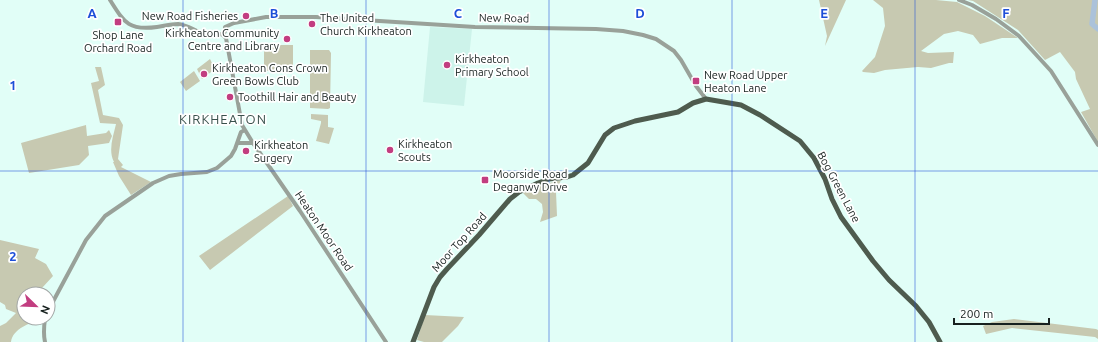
<svg xmlns="http://www.w3.org/2000/svg" width="1098" height="342" font-family="Ubuntu,sans-serif">
<rect width="100%" height="100%" fill="#e1fef7"/>
<path fill="#cdf3ea" d="M430 27 472 29 464 106 423 102Z"/>
<path fill="#c7c9b1" d="M819 0H846L825 46 827 36Z
M873 0H936L957 2 985 16 1018 38H1002L980 44 973 35 958 31 944 34 921 51 928 53 954 52 953 63H949L931 68 918 67 885 70 874 73 863 72 862 71 875 57 885 26 883 8Z
M968 0H1098V142L1081 112 1090 109 1076 79 1075 72 1060 52 1045 60 1018 30 973 1Z
M273 45H293V71H264V47H273Z
M310 50H329L331 53 330 108 328 109 310 108Z
M210 59 215 69 202 79 197 69Z
M95 67H101L105 85 98 90 103 115 119 118 123 125 118 159 123 165 121 167 151 182 131 195 119 176 113 162H114C108 150 113 137 116 124L100 123 91 83 99 81Z
M194 71 200 81 186 91 180 82Z
M311 114 328 115V127L334 128 329 144 316 141 321 123V121L311 119Z
M86 125 87 136 106 133 109 130 112 136 109 143 88 146 89 155 79 165 29 173 21 143Z
M561 180 556 192 557 216 540 222 543 212 542 204 536 199H529L523 193 538 186Z
M288 196 293 206 210 270 199 256Z
M0 240 39 249 35 258 46 264 53 276 42 288 46 294H24V318H41C30 324 13 328 11 342H0V326L6 323 16 313 6 309 5 305 0 302Z
M425 315 464 317 458 326 442 342H424L417 340Z
M1014 319 1096 329 1098 330V339L1095 337 1012 328 986 334 983 326 992 322Z"/>
<g fill="none" stroke-linecap="round" stroke-linejoin="round">
<path stroke="#abc2da" stroke-width="5.5" d="M1095 0 1092 24 1098 29"/>
<path stroke="#99a199" stroke-width="4" d="M110 0C124 22 128 31 157 27 164 26 171 24 178 24 188 25 196 32 205 34 211 36 217 32 223 35
M959 0 972 5 996 19 1019 36 1051 71 1098 145
M223 35 225 31V27L234 23 266 17H316L475 27 596 29 623 31 643 35 656 39 674 51 681 60 696 86 706 99
M223 35 226 38 242 125 253 143 300 211 386 342
M237 143H253
M48 311 86 240 105 216 153 183 169 176 181 174 207 172 217 168 231 156 235 149 241 132 245 130
M45 342C43 334 44 326 45 318"/>
<path stroke="#4e5b4e" stroke-width="5" d="M413 342 434 287 440 277 447 269 479 235 510 199 519 192 538 183 549 179 567 177 573 175 588 163 605 135 614 128 635 121 678 112 693 103 706 99 741 105 760 115 800 141 814 158 825 179 832 199 841 217 873 261 889 280 916 306 929 322 940 342"/>
</g>
<path fill="none" stroke="#1d4ed8" stroke-width="1" stroke-opacity="0.55" d="M183 0V342M366 0V342M549 0V342M732 0V342M915 0V342M0 171H1098"/>
<g fill="#c23d80" stroke="#fff" stroke-width="1.5">
<circle cx="246" cy="16" r="4"/>
<rect x="114" y="18" width="8" height="8" rx="2"/>
<circle cx="312" cy="24" r="4"/>
<circle cx="287" cy="39" r="4"/>
<circle cx="447" cy="65" r="4"/>
<circle cx="204" cy="74" r="4"/>
<rect x="692" y="77" width="8" height="8" rx="2"/>
<circle cx="230" cy="97" r="4"/>
<circle cx="390" cy="150" r="4"/>
<circle cx="246" cy="151" r="4"/>
<rect x="481" y="176" width="8" height="8" rx="2"/>
</g>
<g text-anchor="middle" dominant-baseline="central" stroke-width="3.5" stroke-linejoin="round" paint-order="stroke">
<g font-size="11" fill="#17211f" stroke="#fff" text-anchor="start">
<text x="238" y="16" text-anchor="end">New Road Fisheries</text>
<text x="320" y="18">The United<tspan x="320" dy="13">Church Kirkheaton</tspan></text>
<text x="279" y="33" text-anchor="end">Kirkheaton Community<tspan x="279" dy="13">Centre and Library</tspan></text>
<text x="118" y="35" text-anchor="middle">Shop Lane<tspan x="118" dy="13">Orchard Road</tspan></text>
<text x="455" y="59">Kirkheaton<tspan x="455" dy="13">Primary School</tspan></text>
<text x="212" y="68">Kirkheaton Cons Crown<tspan x="212" dy="13">Green Bowls Club</tspan></text>
<text x="704" y="75">New Road Upper<tspan x="704" dy="13">Heaton Lane</tspan></text>
<text x="238" y="97">Toothill Hair and Beauty</text>
<text x="398" y="144">Kirkheaton<tspan x="398" dy="13">Scouts</tspan></text>
<text x="254" y="145">Kirkheaton<tspan x="254" dy="13">Surgery</tspan></text>
<text x="493" y="174">Moorside Road<tspan x="493" dy="13">Deganwy Drive</tspan></text>
</g>
<g font-size="11" fill="#17211f" stroke="#fff">
<text transform="translate(504 18) rotate(1)">New Road</text>
<text transform="translate(839 187) rotate(62)">Bog Green Lane</text>
<text transform="translate(324 231) rotate(56)">Heaton Moor Road</text>
<text transform="translate(459 242) rotate(-48)">Moor Top Road</text>
</g>
<g font-size="13" letter-spacing="1" fill="#39514c" stroke="#fff">
<text x="223" y="119">KIRKHEATON</text>
</g>
</g>
<g font-size="13" text-anchor="middle" font-weight="bold" fill="#1d4ed8" stroke="#fff" stroke-width="3.5" stroke-linejoin="round" paint-order="stroke">
<text x="92" y="18">A</text>
<text x="274" y="18">B</text>
<text x="458" y="18">C</text>
<text x="640" y="18">D</text>
<text x="824" y="18">E</text>
<text x="1006" y="18">F</text>
<text x="13" y="90">1</text>
<text x="13" y="261">2</text>
</g>
<g transform="translate(36 306) rotate(113)"><circle r="19" fill="#ffffff" stroke="#a2a6a5"/>
<path d="M0-3L7 15L0 10L-7 15Z" fill="#c23d80"/>
<text y="-6" font-size="11" font-weight="bold" text-anchor="middle" fill="#17211f">N</text>
</g>
<path d="M954 318v6h95v-6" fill="none" stroke="#17211f" stroke-width="2"/>
<text x="960" y="318" font-size="12" fill="#17211f" stroke="#ffffff" stroke-width="3" paint-order="stroke">200 m</text>
</svg>
